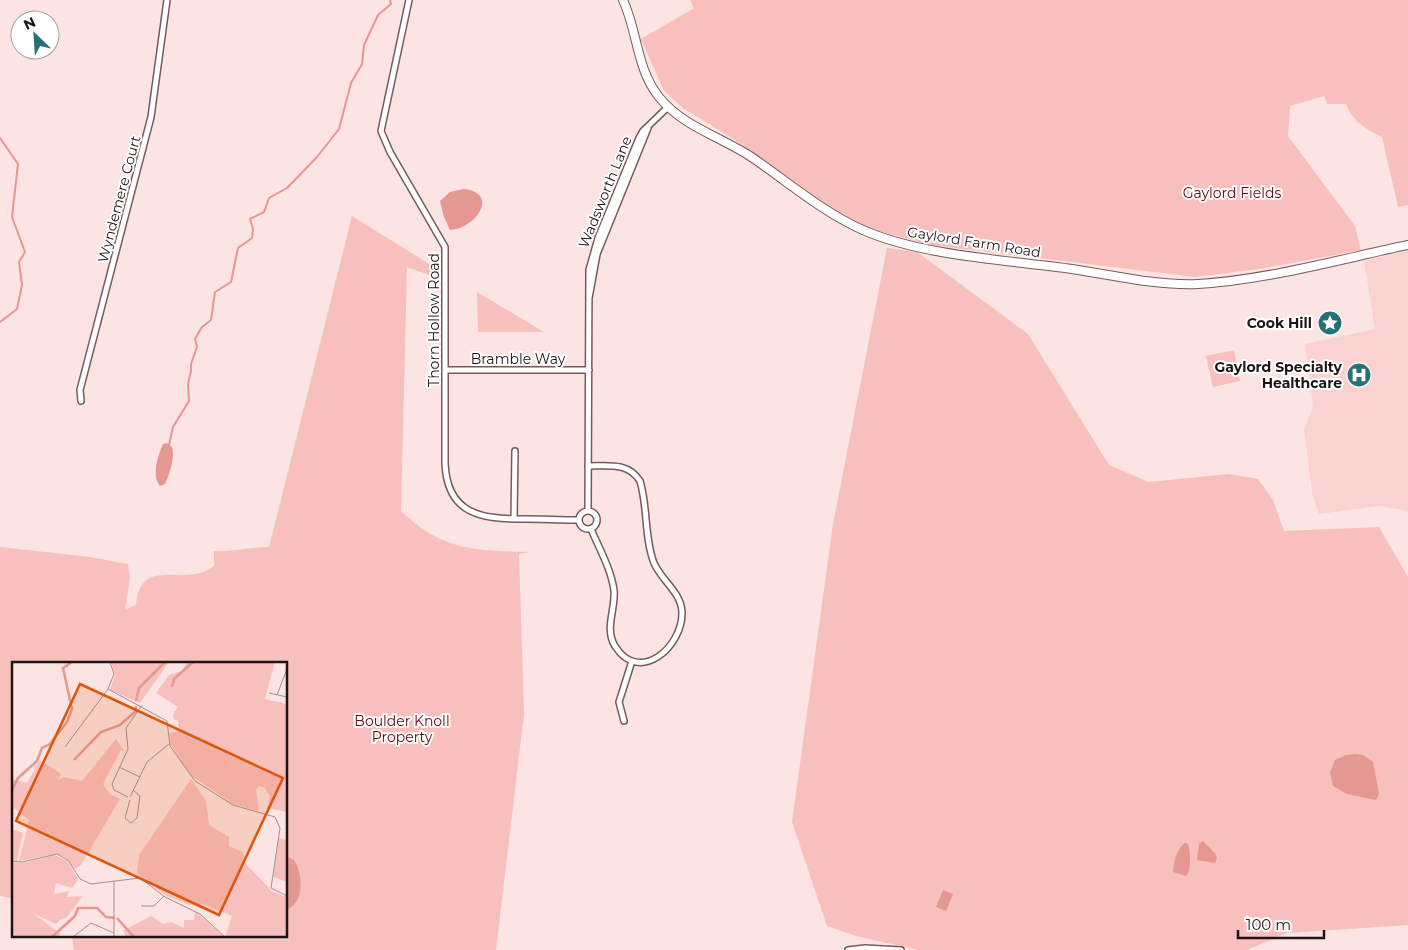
<svg xmlns="http://www.w3.org/2000/svg" width="1408" height="950" font-family="Montserrat,sans-serif">
<rect width="100%" height="100%" fill="#fce4e2"/>
<path fill="#fad3d0" d="M1408 251V511L1379 506 1319 514 1312 493 1304 429 1313 406 1305 344 1375 329 1364 261Z"/>
<path fill="#f7c0bc" d="M690 0H1408V205L1398 207 1382 137C1366 129 1353 122 1346 104H1327L1324 96 1290 106 1288 136 1355 226 1361 250 1266 268 1195 277 931 245 871 229 827 205 735 140 683 108 664 91 641 39 694 8Z
M352 216 439 270 440 279 407 267 401 511C442 551 477 551 531 552L519 554 524 714 496 950H74L72 936H286V664H14V899L0 896V547L90 557 128 564 130 578 125 610 136 605C140 561 172 581 200 573 204 572 209 569 214 566V551C233 552 251 547 269 547Z
M887 248 917 252 1028 334 1109 465 1149 482 1228 474 1258 479 1273 500 1284 531 1379 527 1408 577V925L1287 933 1247 950H918L856 936 827 926 792 822 833 524Z
M477 292 544 332H478Z
M1234 350 1240 381 1213 387 1206 356Z"/>
<path fill="#e59791" d="M464 189C500 193 476 229 450 230L444 217 440 201 450 192Z
M167 443 172 447C175 458 170 473 165 484L160 486C151 475 158 456 163 444Z
M1355 754 1363 755 1373 762 1379 794 1376 800 1347 794 1333 786 1330 773 1335 760 1346 755Z
M1203 841 1215 853 1217 858 1215 863 1197 860 1199 844Z
M1185 843 1188 844C1191 852 1191 872 1186 876L1173 872C1173 863 1177 848 1185 843Z
M286 856 294 860C303 873 305 903 286 910Z
M943 890 953 894 946 911 936 907Z"/>
<g fill="none" stroke-linecap="round" stroke-linejoin="round">
<path stroke="#e59791" stroke-width="2" d="M0 138 18 164 12 217 25 252 19 262 22 285 17 309 0 322
M169 445 173 427 189 401 188 384 191 371V364L197 347 195 339 202 327 211 320 215 292 231 282 238 248 252 238 253 229 250 219 264 212 269 198 287 188 317 157 339 129 351 83 362 64 364 45 378 15 391 4 390 0"/>
<defs>
<path id="street" d="M409 0 381 131 390 152 445 247V463C447 515 482 519 524 519 542 519 560 520 579 520
M589 298 597 254 648 128
M446 370H589
M81 401 80 390 151 117 167 0
M588 466C608 466 628 462 640 481 648 507 644 537 654 563 661 580 681 592 682 612 683 647 639 685 615 646 604 629 616 608 614 590 611 569 599 548 591 529
M579 520a9 9 0 1 1 18 0a9 9 0 1 1-18 0Z
M588 511 589 270 598 238 639 138 643 131 668 107
M514 519 515 451
M624 721 619 702 632 661
M848 950 865 948 901 950"/>
<path id="secondary" d="M623 0C638 32 636 68 659 97 683 127 722 137 753 158 789 183 823 212 863 230 922 256 1008 260 1072 269 1113 275 1157 286 1198 284 1266 280 1341 259 1408 245"/>
</defs>
<use href="#street" stroke="#755c5a" stroke-width="8"/>
<use href="#secondary" stroke="#755c5a" stroke-width="10"/>
<use href="#street" stroke="#fff" stroke-width="5"/>
<use href="#secondary" stroke="#fff" stroke-width="8"/>
</g>
<defs>
<symbol id="sight-disc" viewBox="-11 -11 22 22"><circle r="9.5" fill="#267077" stroke="#fff"/><path d="M0-6L1.8-2.2L6-1.7L2.9 1.2L3.7 5.4L0 3.3L-3.7 5.4L-2.9 1.2L-6-1.7L-1.8-2.2Z" fill="#fff"/></symbol>
<symbol id="hospital-disc" viewBox="-11 -11 22 22"><circle r="9.5" fill="#267077" stroke="#fff"/><path d="M-5-5h3v3.5h4V-5h3V5h-3V1.5h-4V5h-3Z" fill="#fff"/></symbol>
</defs>
<g fill-rule="evenodd">
<use href="#sight-disc" x="1316" y="309" width="28" height="28"/>
<use href="#hospital-disc" x="1345" y="361" width="28" height="28"/>
</g>
<g text-anchor="middle" dominant-baseline="central" stroke-width="4" stroke-linejoin="round" paint-order="stroke">
<g font-size="14" fill="#1e1413" stroke="#fff">
<text transform="translate(605 192) rotate(-68)">Wadsworth Lane</text>
<text transform="translate(119 199) rotate(-75)">Wyndemere Court</text>
<text transform="translate(974 242) rotate(9)">Gaylord Farm Road</text>
<text transform="translate(434 320) rotate(-90)">Thorn Hollow Road</text>
<text x="518" y="359">Bramble Way</text>
</g>
<g font-size="14" fill="#65040f" stroke="#fff">
<text x="1232" y="193">Gaylord Fields</text>
<text x="402" y="721">Boulder Knoll<tspan x="402" dy="16">Property</tspan></text>
</g>
<g font-size="14" font-weight="bold" fill="#1e1413" stroke="#fff" text-anchor="end">
<text x="1312" y="323">Cook Hill</text>
<text x="1342" y="367">Gaylord Specialty<tspan x="1342" dy="16">Healthcare</tspan></text>
</g>
</g>
<g transform="translate(12 662)">
<rect width="275" height="275" fill="#fce4e2"/>
<path d="M99 0H157L128 41 98 28 103 13ZM175 0H263L253 37 275 42V150L255 146 258 134 252 125 247 124 244 128 247 149 221 142 178 113 157 80 158 71 167 69 166 58H162L161 52 166 45 144 31 157 13 170 9ZM104 77 113 90 109 88 91 122 98 132 108 137 69 203 63 207 53 195 44 192 7 199 17 158 2 146 0 154V117L15 121 28 98 49 112 46 118 52 115 70 119ZM179 117 194 139 197 163 217 175V184L231 190 232 200 261 230 275 235V275H213L220 254 191 242 178 243 154 234 125 211 127 193ZM0 167 11 171 5 199 0 198ZM267 176 275 178V220L261 215ZM42 193 55 198 66 218 60 226 44 221 42 232 58 229 54 235 71 234 54 256 49 257 44 262 22 252 49 272 46 275H0V200L11 201ZM183 249 212 275H113L112 268 139 254 151 262 159 260 172 266V258H182Z" fill="#f7c0bc"/>
<path fill="none" stroke="#e59791" stroke-width="2.5" d="M160 25 162 17 181 0M124 39 127 26 153 0M62 98 89 70 108 63 124 49V44M0 128 6 116 25 99 30 86 38 82 55 60 60 47 51 6 60 0M105 256 122 275M40 275 63 254 66 246H85L94 255 103 256"/>
<path fill="none" stroke="#a3918f" stroke-width="1" d="M96 27 155 59 158 84 183 119 221 143 263 155 268 166 259 226 275 234M257 31 275 35M265 33 275 7M53 85 96 27 102 12 98 0M107 105 128 115M116 135 102 128 100 122 116 87 114 66 130 43M118 135 135 100 157 82M118 138 113 156 119 161 125 156 128 134 121 128M0 199 10 200 45 192 56 198 68 217 79 222 128 216 153 235 188 252 213 275M102 219V275M129 244H142L152 234M61 275 79 261 102 271"/>
<path fill="#de560c" fill-opacity="0.15" stroke="#de560c" stroke-width="2.5" d="M68 22 271 116 207 253 4 159Z"/>
<rect width="275" height="275" fill="none" stroke="#1e1413" stroke-width="2.5"/>
</g>
<g transform="translate(35 35) rotate(335)"><circle r="24" fill="#ffffff" stroke="#a5a1a1"/>
<path d="M0-4L9 19L0 12L-9 19Z" fill="#267077"/>
<text y="-8" font-size="14" font-weight="bold" text-anchor="middle" fill="#1e1413">N</text>
</g>
<path d="M1238 930v8h86v-8" fill="none" stroke="#1e1413" stroke-width="2.5"/>
<text x="1246" y="930" font-size="15" fill="#1e1413" stroke="#ffffff" stroke-width="4" paint-order="stroke">100 m</text>
</svg>
